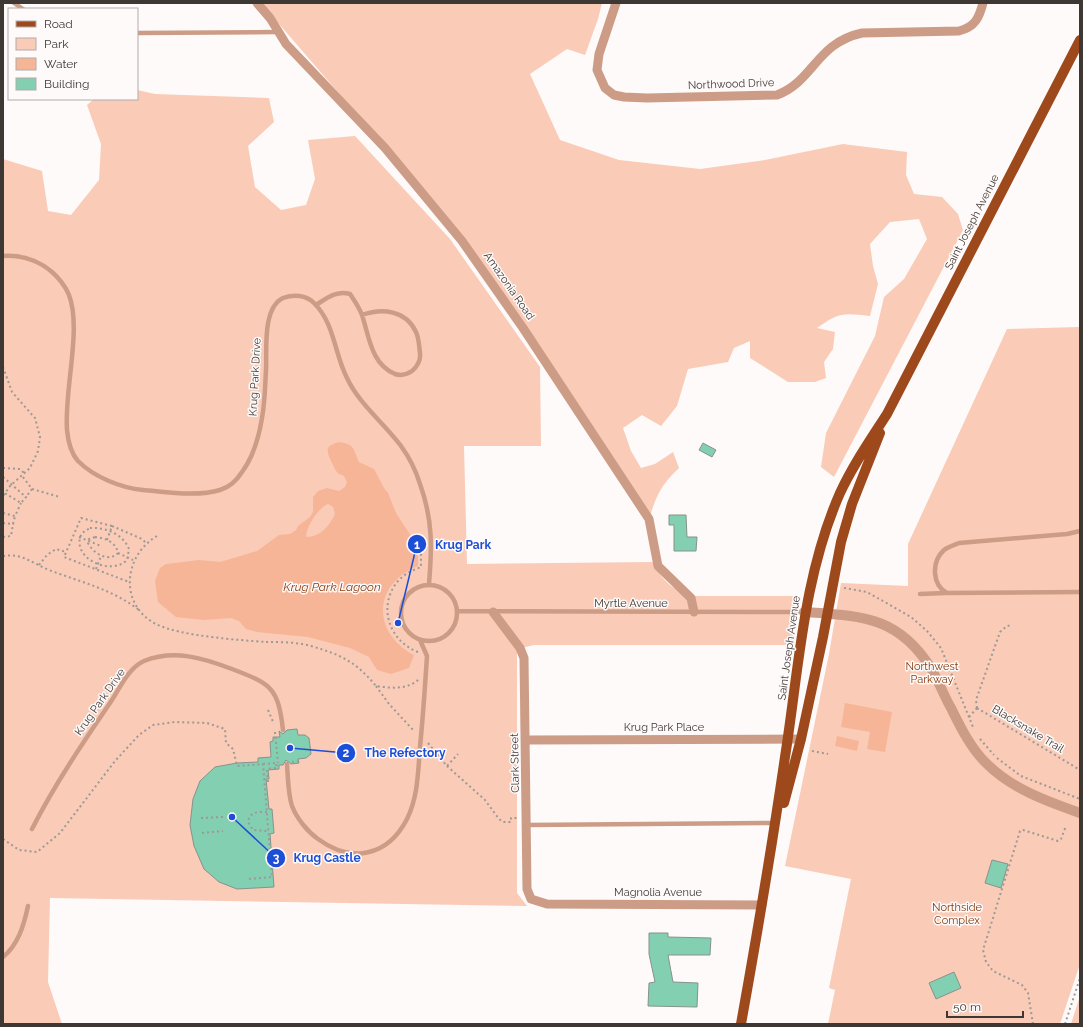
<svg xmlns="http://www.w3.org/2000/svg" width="1083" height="1027" font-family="Raleway,sans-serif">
<rect width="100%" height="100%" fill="#fdfaf9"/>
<path fill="#facbb6" d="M261 3H602L598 19 585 55 567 49 530 74 560 140 619 160 700 169 765 160 843 144 907 152 906 175 914 194 942 197 958 214 963 230 834 477 821 467 826 433 875 336 884 297 904 279 927 239 919 219 890 222 870 244 873 266 878 284 870 316C843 313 839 312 817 328L835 332 833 349 824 362 826 378 815 382H788L750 358V341L734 348 728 362 688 369 677 406 661 426 642 415 623 428 631 451 641 468 655 464 673 452 679 468C662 484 657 494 650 516L461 235Z
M137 90 155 94 269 98 274 122 248 146 255 187 281 210 306 205 315 179 308 140 355 136 450 239 540 367 541 446H464L467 564 654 562C661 581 674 591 694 596H795L792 645H534L517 649V893L527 906 50 898 48 982 62 1024H3V159L42 171 48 211 71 215 99 180 101 144 87 105 94 99H137Z
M1080 327V964L1060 1024H828L835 990 829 988 851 879 785 866 829 654 841 583 908 586V544L1007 329Z
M1080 996V1024H1071Z"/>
<path fill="#f7b597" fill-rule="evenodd" d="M339 442C355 444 353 449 359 462L374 469 384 488 388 493 396 513 413 539 418 550V566C373 584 371 632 414 655L409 668 391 674 377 670 369 657 350 648 308 637 257 632 246 629 239 621 231 618 204 620 176 617 158 602 155 581 160 568 166 564 199 560 220 562 257 551 279 535 290 534 296 530 298 526 310 517 313 512V497L318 491 327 488 339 491 345 487 347 482 344 476C335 473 336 470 332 463 327 452 323 446 339 442ZM328 504 333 507 335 514C329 526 321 537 306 537 306 527 318 508 328 504Z
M845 703 892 712 885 752 867 749 870 732 841 727Z
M837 736 859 741 857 751 835 746Z"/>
<path fill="#83cfb1" stroke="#86938d" d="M703 443 716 450 712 457 699 450Z
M669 515H686L687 537H697L696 551H674V525H669Z
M297 729 298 735H305L309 738 311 754 306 758 298 759 299 763 291 764 286 760 283 765H279V769L268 770 269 779H266L269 809H272L274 833 270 834 274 887 237 889 219 882 204 869 194 846 190 825 193 799 200 781 215 767 237 763 258 762V758L271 757 270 742 273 741V737H280L279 731 283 734 287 730Z
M992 860 1008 864 1001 888 985 883Z
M649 933H668V937L711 938 710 955H668L673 982 698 983 697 1007 648 1006 649 983 655 982 649 954Z
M954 972 961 988 936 999 929 983Z"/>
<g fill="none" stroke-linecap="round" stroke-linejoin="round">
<path stroke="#9d9997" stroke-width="2" stroke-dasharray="2 3" stroke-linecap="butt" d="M3 367 12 392 35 418 40 437 38 451 30 468 10 486 3 496
M3 468 20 469 25 474
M3 477 26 497 21 503 3 492
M23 477 32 489 26 497
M32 489 60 497
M3 513 15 516 21 503
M3 523 13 524 15 516
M112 526 142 539 146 543
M90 528C105 527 123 534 129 549L127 560C110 577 69 557 82 533Z
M157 536C123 556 119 605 156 624 179 636 239 640 266 642 281 642 297 642 311 646 342 655 356 662 376 686 390 688 407 690 418 680
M3 537 11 536 13 524
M79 537 101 546
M95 537C105 538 116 542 118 553 108 563 93 553 88 543L89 539Z
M107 540 112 526 81 518 64 557 129 582
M118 553 133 560
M3 556C22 553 32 563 49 570 80 582 112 589 139 610
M39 565 47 555 56 549 66 552
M96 569 101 556
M844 588 867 592 911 617 927 631 941 648 973 727
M418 652C389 641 377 606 398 581 404 574 413 570 421 567V541
M376 686 389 704 414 731
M977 708 1080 770
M977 708 976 700 1000 632 1007 626 1012 625
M268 710 274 724
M969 717 977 708
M275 732 278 763
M980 739 994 755
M428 743 447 766 458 754
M812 751 828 754
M997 758 1021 776 1080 799
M292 762 302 761
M263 764 278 763
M447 766 485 800 499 819 503 822H511V818H517
M268 782 267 769 277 768 276 763
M267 812C258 812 250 811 248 822L253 830 268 831
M201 818 223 817
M202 833 223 831
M3 839 19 850 37 852 60 833 115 761 139 735 153 725 175 722 207 723 225 729 226 743 233 749 237 766 263 764 272 877 249 879
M1033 1024 1028 993 1022 985 993 971 986 962 983 950 1020 831 1023 830 1058 841 1061 839 1066 826
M1065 1024 1080 978"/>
<path stroke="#cd9c86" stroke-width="4.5" d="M14 3 23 9
M137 33 279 32
M3 256C21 255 38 260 52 272 58 277 66 287 69 295 82 329 64 390 67 430 68 441 70 452 78 461 94 477 121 488 143 490 167 492 197 497 220 490 230 487 237 480 242 472 253 457 259 437 262 418 265 402 265 386 266 370 267 351 262 308 283 298 294 294 306 295 314 303 335 324 334 353 347 378 359 404 384 423 401 446 409 457 416 471 420 484 433 520 432 548 429 584
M316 305C327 298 337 290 350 294 354 300 359 307 362 315 369 336 371 364 395 374 401 376 406 375 412 371 417 367 421 360 420 353 419 346 419 338 416 332 406 310 382 308 362 315
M1080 531 1067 534 959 543C954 545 948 547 944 550 931 562 932 585 947 593L1080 592
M401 613a28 28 0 1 1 56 0a28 28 0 1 1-56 0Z
M920 594 945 593
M457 611 804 612
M287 764C288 778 288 794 292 806 297 819 308 832 318 839 352 864 388 856 407 819 418 797 418 772 420 747 423 717 425 687 427 656L420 640
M527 825 775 823
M32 829C55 784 82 744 110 703 119 690 128 668 144 661 174 649 203 658 232 669 271 684 278 687 283 730
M3 957C18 945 24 925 28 906"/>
<path stroke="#cd9c86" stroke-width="9" d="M257 3 270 18 286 44 385 148 462 241 523 328 649 519 658 566 691 598 694 612
M616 3 599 54 597 70 605 88 614 95 624 97 647 98 777 95C814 81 816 43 862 33L959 31C975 27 979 18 983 3
M493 612 520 648 524 658 527 889 531 899 547 904 762 905
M527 740 801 739"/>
<path stroke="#cd9c86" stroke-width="10" d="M804 612C862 616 899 616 932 670 939 682 944 696 951 708 960 726 970 747 985 762 1010 788 1046 801 1080 813"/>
<path stroke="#9d491c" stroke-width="10" d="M784 803 801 739 823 637 841 542 852 504 880 433
M741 1024C757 935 772 846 785 757 799 668 803 577 840 493 853 465 870 440 887 414L1080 40"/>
</g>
<g text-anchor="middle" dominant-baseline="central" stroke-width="3" stroke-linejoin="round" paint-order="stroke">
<g font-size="11" fill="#3e3835" stroke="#fdfaf9">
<text transform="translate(731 84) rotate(-2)">Northwood Drive</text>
<text transform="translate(972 222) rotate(-63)">Saint Joseph Avenue</text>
<text transform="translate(509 286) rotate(55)">Amazonia Road</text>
<text transform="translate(255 377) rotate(-87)">Krug Park Drive</text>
<text x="631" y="603">Myrtle Avenue</text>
<text transform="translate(789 648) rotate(-82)">Saint Joseph Avenue</text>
<text transform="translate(100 702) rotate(-55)">Krug Park Drive</text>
<text x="664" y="727">Krug Park Place</text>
<text transform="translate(1028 729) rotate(31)">Blacksnake Trail</text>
<text transform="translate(515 763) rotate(-91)">Clark Street</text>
<text x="658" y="892">Magnolia Avenue</text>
</g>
<g font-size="11" fill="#84380b" stroke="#fdfaf9">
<text x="932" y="666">Northwest<tspan x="932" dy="13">Parkway</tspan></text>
<text x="957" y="907">Northside<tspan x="957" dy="13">Complex</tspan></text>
</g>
<g font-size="12" font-style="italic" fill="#873b0f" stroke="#fdfaf9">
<text x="332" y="587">Krug Park Lagoon</text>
</g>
</g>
<path fill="none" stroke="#1d4ed8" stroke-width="1.5" d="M398 623L417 544M290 748L346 753M232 817L276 858"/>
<g fill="#1d4ed8" stroke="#fdfaf9" stroke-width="1.5">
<circle cx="398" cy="623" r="4"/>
<circle cx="290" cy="748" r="4"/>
<circle cx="232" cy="817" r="4"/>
<circle cx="417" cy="544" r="10"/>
<circle cx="346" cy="753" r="10"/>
<circle cx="276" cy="858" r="10"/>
</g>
<g font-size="12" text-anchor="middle" font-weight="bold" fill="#fff">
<text x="417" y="549">1</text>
<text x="346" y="757">2</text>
<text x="276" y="862">3</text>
</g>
<g font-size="12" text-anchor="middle" font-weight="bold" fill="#1d4ed8" stroke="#fdfaf9" stroke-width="3" stroke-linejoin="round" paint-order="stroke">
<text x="463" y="549">Krug Park</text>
<text x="405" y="757">The Refectory</text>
<text x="327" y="862">Krug Castle</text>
</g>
<rect width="1083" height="1027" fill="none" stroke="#3e3835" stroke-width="8"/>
<rect x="8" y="8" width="130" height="92" fill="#fdfaf9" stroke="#b1acab"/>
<rect x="16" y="21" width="20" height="6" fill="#9d491c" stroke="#b1acab"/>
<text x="44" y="28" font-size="12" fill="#3e3835">Road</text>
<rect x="16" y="38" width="20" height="12" fill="#facbb6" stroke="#b1acab"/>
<text x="44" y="48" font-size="12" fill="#3e3835">Park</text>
<rect x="16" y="58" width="20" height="12" fill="#f7b597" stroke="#b1acab"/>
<text x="44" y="68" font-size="12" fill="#3e3835">Water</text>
<rect x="16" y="78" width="20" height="12" fill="#83cfb1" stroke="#b1acab"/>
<text x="44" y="88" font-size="12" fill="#3e3835">Building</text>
<path d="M947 1011v6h76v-6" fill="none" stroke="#3e3835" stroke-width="2"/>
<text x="953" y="1011" font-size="12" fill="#3e3835" stroke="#fdfaf9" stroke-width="3" paint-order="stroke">50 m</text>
</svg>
